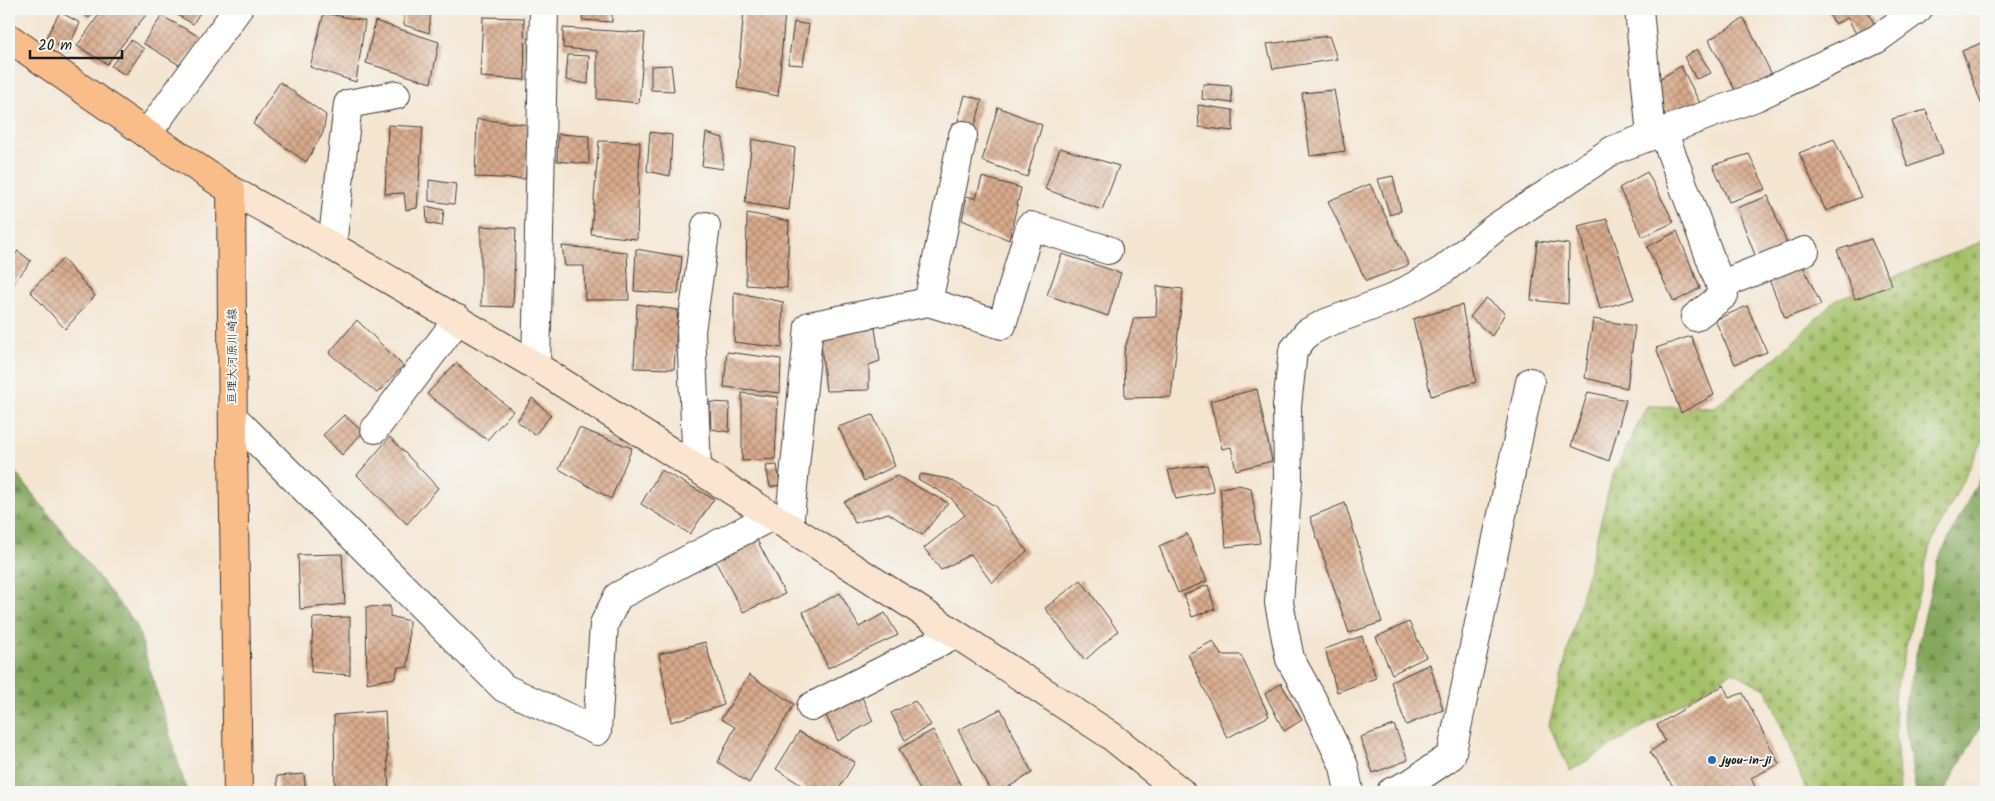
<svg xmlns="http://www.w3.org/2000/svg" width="1995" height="801" font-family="Kalam,'Klee One',sans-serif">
<defs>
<pattern id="forest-firs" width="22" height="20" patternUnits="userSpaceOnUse" patternTransform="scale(1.25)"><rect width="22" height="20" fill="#84a75c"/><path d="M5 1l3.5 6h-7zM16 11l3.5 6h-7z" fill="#6b874b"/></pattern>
<pattern id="cemetery-stones" width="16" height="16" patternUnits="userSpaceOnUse" patternTransform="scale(1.25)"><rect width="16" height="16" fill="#a5c168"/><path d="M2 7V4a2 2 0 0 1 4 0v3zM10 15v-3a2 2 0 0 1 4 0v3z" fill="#8da55a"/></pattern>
<pattern id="building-cross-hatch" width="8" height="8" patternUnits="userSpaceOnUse" patternTransform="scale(1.25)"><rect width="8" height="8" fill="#d9ab8d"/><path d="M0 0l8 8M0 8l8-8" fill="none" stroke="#af8a72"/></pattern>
</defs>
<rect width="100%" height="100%" fill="#f6f6f2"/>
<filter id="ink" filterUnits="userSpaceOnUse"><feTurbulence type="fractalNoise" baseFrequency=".02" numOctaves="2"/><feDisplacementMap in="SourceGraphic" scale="10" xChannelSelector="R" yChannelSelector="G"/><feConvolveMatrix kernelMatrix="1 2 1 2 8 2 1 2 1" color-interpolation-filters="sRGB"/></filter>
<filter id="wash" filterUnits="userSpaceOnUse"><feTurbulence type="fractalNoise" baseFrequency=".0096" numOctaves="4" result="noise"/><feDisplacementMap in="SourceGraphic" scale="20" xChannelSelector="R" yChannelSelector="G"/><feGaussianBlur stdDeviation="1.12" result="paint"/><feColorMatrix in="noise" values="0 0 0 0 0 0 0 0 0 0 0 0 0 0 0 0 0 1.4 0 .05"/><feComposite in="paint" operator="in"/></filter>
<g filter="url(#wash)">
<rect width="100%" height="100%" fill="#f4e5d1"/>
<path fill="url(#forest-firs)" stroke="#50623c" d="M9 464 137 626 187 792H9Z
M1986 466V717L1944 792H1916L1903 713 1937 561Z"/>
<path fill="url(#cemetery-stones)" stroke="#606e42" d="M1986 240V435L1930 546 1894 698 1900 792H1807L1767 690 1733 672 1570 771 1549 725 1612 477 1647 406 1715 407 1782 352 1835 300Z"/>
<g id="blocks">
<path fill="url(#building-cross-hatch)" d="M79 9H97L89 18Z
M103 9H146L149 11 107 64 77 46Z
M167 9H202L193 24Z
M404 9 431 10 429 33 404 25Z
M583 9H612V22L582 20Z
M744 9H766L785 12 778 96 737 88Z
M1826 9H1867L1874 24 1856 34 1848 18 1835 24Z
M60 12 80 23 67 50 45 39Z
M324 13 365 21 356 82 310 67Z
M162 16 202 38 181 66 143 43Z
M483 17 524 18 525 80 480 77Z
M1744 18 1773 77 1735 90 1709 40Z
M375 21 439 42 431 83 366 63Z
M794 22 809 25 803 65 788 64Z
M563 28 645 33 639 103 597 99V51L563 48Z
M1329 36 1337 59 1273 69 1267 44Z
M131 40 144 49 125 75 111 66Z
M1986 41V101L1981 103 1962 51Z
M1697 49 1711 73 1696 79 1684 57Z
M568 55 589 56 588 84 566 80Z
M671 65 674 91 651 90V66Z
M1681 66 1702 107 1669 123 1651 84Z
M280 82 326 115 323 133 306 162 253 124Z
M1203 84 1231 86 1232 103 1202 99Z
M1334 90 1345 151 1310 156 1302 93Z
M965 95 982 100 973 133 956 128Z
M1198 105 1233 110V131L1199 127Z
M998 107 1042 125 1027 177 982 161Z
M1926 110 1943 153 1908 167 1892 119Z
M477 119 531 125 525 179 475 177Z
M388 125 423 127 417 208 406 210 404 193 385 194Z
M650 132 672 135 670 176 647 171Z
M706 133 723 138V169L702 166Z
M558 134 589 136V164L557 161Z
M752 139 795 148 789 210 745 203Z
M1834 139 1861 197 1826 211 1799 153Z
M599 141 640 142 637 239 591 234Z
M1060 148 1119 166 1102 210 1045 189Z
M1749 154 1766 189 1729 202 1713 165Z
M1647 172 1674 222 1643 237 1619 188Z
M1393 176 1401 211 1390 215 1378 179Z
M982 177 1021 188 1009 240 962 220 967 196 976 199Z
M429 180 456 184 454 204 429 201Z
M1370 184 1409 265 1366 281 1328 201Z
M1768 196 1789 249 1758 263 1737 208Z
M426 206 444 210 442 226 427 223Z
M747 213 789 221 787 288 746 285Z
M1607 219 1634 299 1600 309 1578 226Z
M481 226 516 228 513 307 481 306Z
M1677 231 1700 288 1674 302 1647 247Z
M1871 239 1892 285 1855 299 1837 250Z
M1537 241 1569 244 1568 304 1531 300Z
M562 246 627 252 629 300H585L584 266H565Z
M636 249 682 257 678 294 634 291Z
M18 251 31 261 10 289 9 287V261Z
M1062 254 1121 273 1108 316 1047 295Z
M63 259 95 296 65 329 30 291Z
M1803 266 1821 305 1785 318 1768 277Z
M1157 286 1183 289 1171 397 1125 398 1124 352 1134 318 1156 317Z
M734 292 783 302 782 348 734 342Z
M1486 298 1505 313 1492 336 1470 317Z
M637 304 678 310 674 369 634 368Z
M1462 305 1476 382 1431 396 1413 319Z
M1747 306 1767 352 1735 364 1715 320Z
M1593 319 1635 326 1627 388 1585 378Z
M357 320 403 366 377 393 329 353Z
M875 328 880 361 869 365V390L826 391 820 334Z
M1691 336 1714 395 1681 413 1656 348Z
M727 352 781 359 780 393 724 387Z
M456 363 513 411 487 440 427 394Z
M1257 389 1272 461 1236 470 1231 447 1222 449 1210 401Z
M1588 392 1626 400 1609 461 1571 446Z
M742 393 778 397 775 459 742 461Z
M532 398 551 415 535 435 517 421Z
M710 402 730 403 729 432 711 429Z
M344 415 363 432 342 455 323 435Z
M873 415 895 466 864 481 838 427Z
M579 428 632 448 611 499 559 469Z
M390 437 438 488 407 524 357 475Z
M777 465 780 485 770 487 766 466Z
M1207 465 1214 492 1176 499 1168 470Z
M661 470 714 499 690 534 641 504Z
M921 474 949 479 995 506 1027 551 992 583 971 554 941 570 924 548 965 515 951 498 918 479Z
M897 476 948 503 922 535 888 513 855 523 844 502Z
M1238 485 1251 488 1260 543 1226 547 1220 488Z
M1345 503 1382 622 1349 633 1310 517Z
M1187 534 1207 581 1178 593 1159 546Z
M755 536 785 594 743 612 712 555Z
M342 554 345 604 300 609 298 555Z
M1081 580 1118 631 1085 660 1045 608Z
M1208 585 1215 609 1192 617 1184 595Z
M840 593 859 627 885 613 898 635 828 668 803 612Z
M390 606V616L409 621 408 667H398L395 678 367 683 366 607Z
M350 617V675L311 672 313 618Z
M1409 622 1426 657 1392 674 1376 637Z
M1362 636 1376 678 1337 692 1325 649Z
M1213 641 1221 655H1241L1269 716 1227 738 1188 654Z
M705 642 724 705 671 722 659 654Z
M1430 664 1443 710 1406 725 1391 682Z
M749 675 794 704 749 783 718 762 735 727 721 719Z
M1281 683 1302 720 1284 731 1265 694Z
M1724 685 1729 698 1743 693 1779 764 1751 778 1757 791 1756 792H1677L1650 752 1665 741 1657 725Z
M861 695 873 721 838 741 825 713Z
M915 701 931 725 905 740 891 713Z
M1001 709 1032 773 1000 792H991L958 730Z
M385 711 389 792H335L334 715Z
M1394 725 1408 760 1373 773 1360 737Z
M933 730 961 786 950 792H921L899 749Z
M799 732 855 762 837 792H812L776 769Z
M304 774 306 792H278L277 776Z"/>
</g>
</g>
<g filter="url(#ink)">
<use href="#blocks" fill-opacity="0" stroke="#3c3a37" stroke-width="1"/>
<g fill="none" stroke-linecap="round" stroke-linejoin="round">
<defs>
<path id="street" d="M1639 9 1651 136
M1663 131 1724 295 1695 317
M147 134 238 9
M332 246 348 104 396 95
M1720 285 1805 251
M928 302 1002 325 1030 226 1108 250
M536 366 544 9
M233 417 504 688 597 731 604 624 618 596 772 516
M375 429 458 319
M697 468 691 331 706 226
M789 527 809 326 928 302 963 135
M811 707 955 634
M1349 792 1344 766 1312 699 1290 659 1279 603 1288 478 1287 406 1293 351 1307 333 1326 323 1391 299 1443 270 1495 228 1613 150 1756 97 1877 39 1918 9
M1391 792 1411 783 1451 756 1530 382"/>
<path id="secondary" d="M231 190 332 246 536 366 907 602 1110 735 1181 792"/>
<path id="primary" d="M9 38 147 134 231 190 233 448 238 792"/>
</defs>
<use href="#street" stroke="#3c3a37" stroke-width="30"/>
<use href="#secondary" stroke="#3c3a37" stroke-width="30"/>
<use href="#primary" stroke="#3c3a37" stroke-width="30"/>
<use href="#street" stroke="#fff" stroke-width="28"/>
<use href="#secondary" stroke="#fce5d0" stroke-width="28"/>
<use href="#primary" stroke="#f8bd89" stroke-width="28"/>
</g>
</g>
<circle fill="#1f6fb2" stroke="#f6f6f2" stroke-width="2" cx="1712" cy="760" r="5"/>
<g text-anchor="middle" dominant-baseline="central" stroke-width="4" stroke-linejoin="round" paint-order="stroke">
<g font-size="12" fill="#1c1c1c" stroke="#f6f6f2">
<text transform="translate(232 356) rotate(-90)">亘理大河原川崎線</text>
</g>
<g font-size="12" font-weight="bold" fill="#1c1c1c" stroke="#f6f6f2" text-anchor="start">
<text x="1722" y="760">jyou-in-ji</text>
</g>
</g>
<rect width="1995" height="801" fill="none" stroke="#f6f6f2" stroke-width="30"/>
<path d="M30 50v8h92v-8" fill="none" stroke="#1c1c1c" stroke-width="2.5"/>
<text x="38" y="50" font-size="15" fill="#1c1c1c" stroke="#f6f6f2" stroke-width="4" paint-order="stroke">20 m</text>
</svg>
